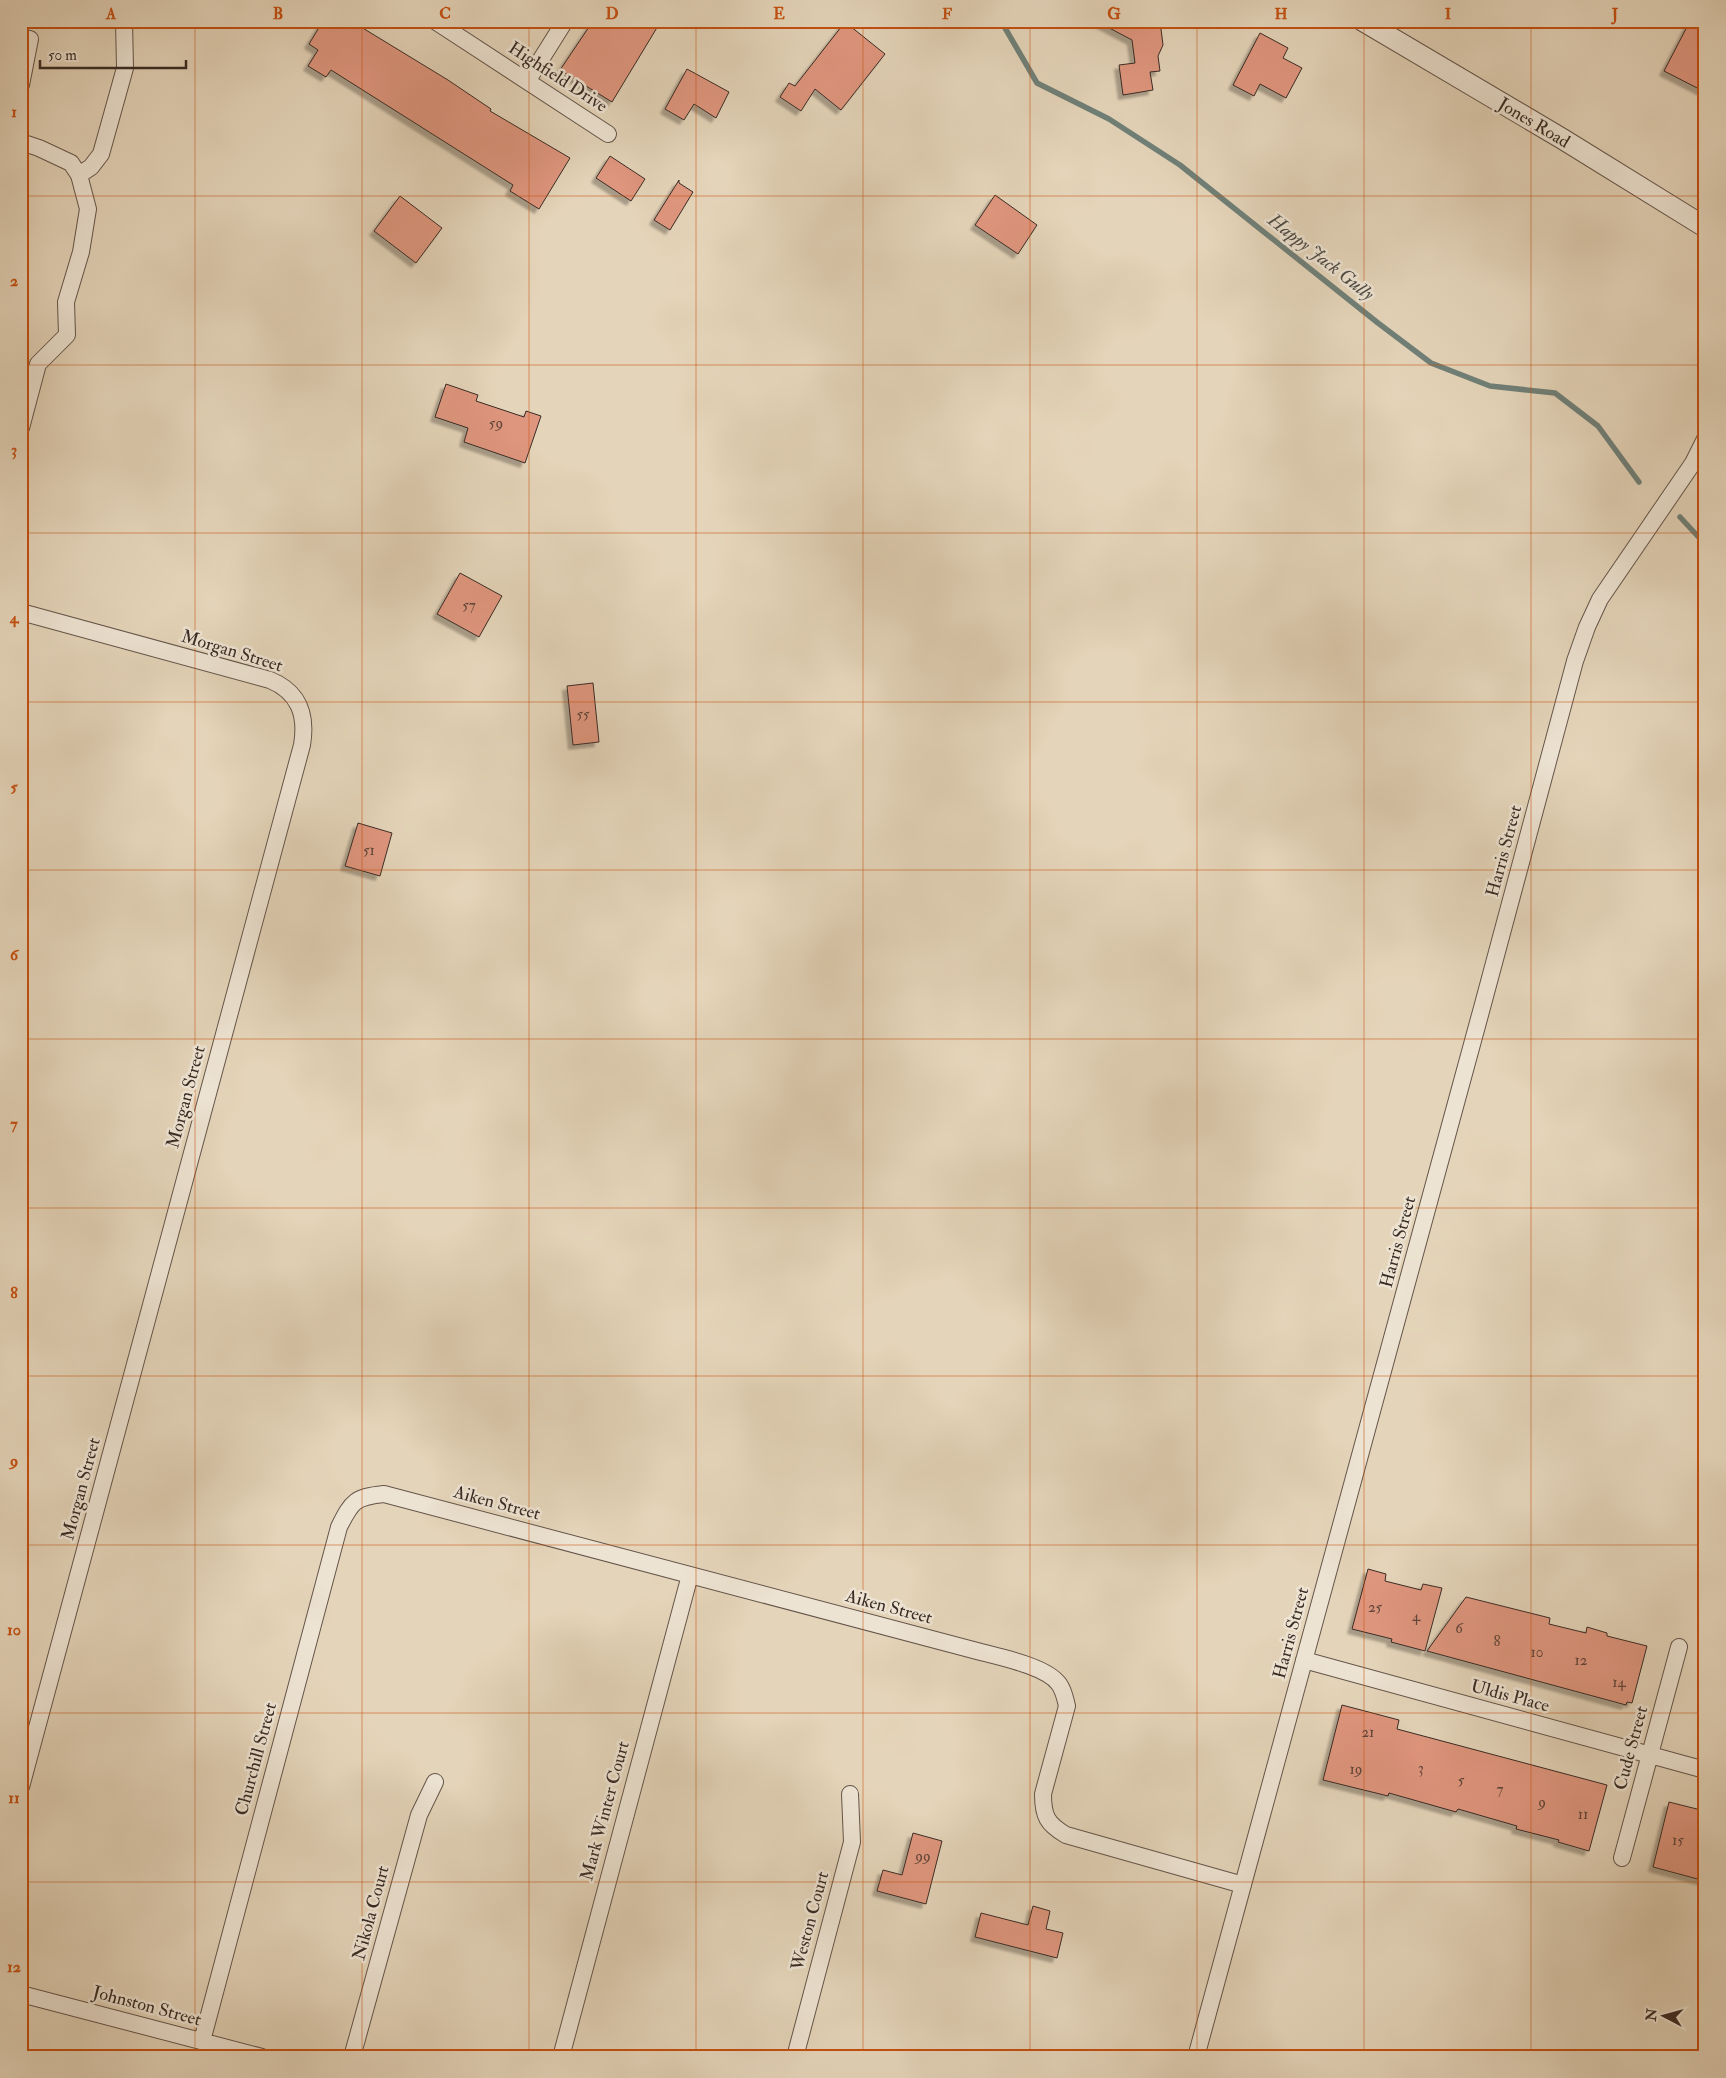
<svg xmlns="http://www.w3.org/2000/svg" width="1726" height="2078" font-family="'IM FELL Double Pica',serif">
<defs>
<filter id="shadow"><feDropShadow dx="-4.5" dy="4.5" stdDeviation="1" flood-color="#0004"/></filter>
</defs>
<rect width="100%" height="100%" fill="#e4d4b9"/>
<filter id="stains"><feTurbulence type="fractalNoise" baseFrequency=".004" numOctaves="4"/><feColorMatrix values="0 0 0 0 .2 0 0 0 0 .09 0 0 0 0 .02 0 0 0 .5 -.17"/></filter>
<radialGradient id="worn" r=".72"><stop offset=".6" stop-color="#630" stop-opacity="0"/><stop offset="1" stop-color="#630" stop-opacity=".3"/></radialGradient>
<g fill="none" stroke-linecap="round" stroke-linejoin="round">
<path stroke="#708078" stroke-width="5.5" d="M1001 21 1037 83 1109 119 1180 165 1378 323 1431 363 1490 386 1555 393 1598 426 1639 482
M1680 517 1705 544"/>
</g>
<path fill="#df967e" stroke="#392b25" filter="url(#shadow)" d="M323 21H365L361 27 448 80 491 109 490 111 570 158 539 209 510 191 513 185 331 70 326 77 308 66 318 50 309 44Z
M593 21H661L612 102 560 70Z
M1096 21H1160L1163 45 1158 56 1160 71 1150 72 1153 90 1123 95 1119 65 1135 63 1132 40Z
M1690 21H1705V92L1664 71Z
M845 22 885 54 841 110 815 89 801 111 780 97 789 83 795 86Z
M1260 33 1288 48 1283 58 1302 68 1286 98 1260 84 1254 96 1233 85Z
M687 69 729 92 716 118 694 104 684 120 665 109Z
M610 156 645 179 631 201 596 178Z
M679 180V183L693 192 670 230 654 220Z
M995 195 1037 225 1018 254 975 225Z
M400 196 442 228 416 263 374 231Z
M446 384 478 395 476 401 524 417 526 411 541 416 525 463 464 442 468 428 435 417Z
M460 573 502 596 479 637 437 614Z
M593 683 599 742 573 745 567 686Z
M358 823 392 833 380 876 345 866Z
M1368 1569 1386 1574 1385 1581 1421 1590 1423 1584 1442 1588 1425 1651 1391 1642 1392 1639 1352 1629Z
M1466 1597 1550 1618 1549 1624 1586 1633 1587 1627 1607 1633V1636L1647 1646 1632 1703 1627 1702 1626 1705 1427 1651Z
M1342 1705 1399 1720 1397 1729 1607 1785 1589 1851 1558 1842 1559 1840 1516 1829 1517 1826 1458 1809 1456 1812 1389 1793 1388 1796 1323 1780Z
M1669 1802 1705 1811V1881L1653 1867Z
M913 1833 942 1841 926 1904 877 1891 883 1870 902 1875Z
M1033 1906 1050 1911 1046 1929 1063 1933 1057 1958 975 1937 981 1913 1028 1925Z"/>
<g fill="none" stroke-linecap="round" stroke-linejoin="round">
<defs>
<path id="minor" d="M435 21 608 134
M528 80 565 21
M21 85 30 39
M21 142 39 148 71 163 79 175 88 209 81 252 66 302 67 335 38 364 21 428
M79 175 91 167 101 154 125 68 124 21
M21 612 270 680C299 692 307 715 302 745L21 1787
M1304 1660 1705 1770
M1622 1858 1679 1647
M21 1994 262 2057
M202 2041 339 1527C352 1501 355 1497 384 1494L977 1651C999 1657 1046 1666 1059 1684 1064 1691 1065 1698 1067 1706L1043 1794C1043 1816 1047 1824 1066 1835L1243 1885
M352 2057 419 1815 435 1782
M561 2057 690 1575
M795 2057 852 1842 850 1794
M1196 2057 1483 1004 1575 661 1587 627 1600 599 1693 463 1705 439"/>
<path id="tertiary" d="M1363 21 1561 138 1705 227"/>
</defs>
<use href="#minor" stroke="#64554a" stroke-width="18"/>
<use href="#tertiary" stroke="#64554a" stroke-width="22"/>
<use href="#minor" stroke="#ede3d2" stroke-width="16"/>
<use href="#tertiary" stroke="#ede3d2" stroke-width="20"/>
</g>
<path fill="none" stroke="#c55011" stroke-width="1" stroke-opacity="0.55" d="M195 21V2057M362 21V2057M529 21V2057M696 21V2057M863 21V2057M1030 21V2057M1197 21V2057M1364 21V2057M1531 21V2057M21 196H1705M21 365H1705M21 533H1705M21 702H1705M21 870H1705M21 1039H1705M21 1208H1705M21 1376H1705M21 1545H1705M21 1713H1705M21 1882H1705"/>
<g text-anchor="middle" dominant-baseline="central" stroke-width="5" stroke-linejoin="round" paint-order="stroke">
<g font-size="15" fill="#62463b">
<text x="496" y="423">59</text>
<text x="469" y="605">57</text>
<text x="583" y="714">55</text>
<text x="369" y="850">51</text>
<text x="1375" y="1607">25</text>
<text x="1416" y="1616">4</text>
<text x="1459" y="1628">6</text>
<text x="1497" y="1641">8</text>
<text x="1537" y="1652">10</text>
<text x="1581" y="1660">12</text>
<text x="1619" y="1682">14</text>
<text x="1368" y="1732">21</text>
<text x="1421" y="1768">3</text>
<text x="1356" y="1769">19</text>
<text x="1461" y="1780">5</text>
<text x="1500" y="1789">7</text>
<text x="1542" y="1802">9</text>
<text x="1583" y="1814">11</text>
<text x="1678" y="1840">15</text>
<text x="923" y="1856">99</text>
</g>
<g font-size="18" fill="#392b25" stroke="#ede3d2">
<text transform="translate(558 77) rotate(33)">Highfield Drive</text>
<text transform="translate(1534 123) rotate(31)">Jones Road</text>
<text transform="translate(232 651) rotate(17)">Morgan Street</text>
<text transform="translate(1504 851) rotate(-75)">Harris Street</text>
<text transform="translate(186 1097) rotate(-75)">Morgan Street</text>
<text transform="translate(1398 1242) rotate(-75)">Harris Street</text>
<text transform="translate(81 1489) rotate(-75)">Morgan Street</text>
<text transform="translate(497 1503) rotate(15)">Aiken Street</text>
<text transform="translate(889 1607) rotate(15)">Aiken Street</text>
<text transform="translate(1291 1633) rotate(-75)">Harris Street</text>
<text transform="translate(1510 1696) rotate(15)">Uldis Place</text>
<text transform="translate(1631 1748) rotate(-75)">Cude Street</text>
<text transform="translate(256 1759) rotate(-75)">Churchill Street</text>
<text transform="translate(605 1811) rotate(-75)">Mark Winter Court</text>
<text transform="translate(371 1913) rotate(-75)">Nikola Court</text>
<text transform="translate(810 1921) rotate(-75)">Weston Court</text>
<text transform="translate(147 2006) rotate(15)">Johnston Street</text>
</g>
<g font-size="19" font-style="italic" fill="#504e48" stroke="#ede3d2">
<text transform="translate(1321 257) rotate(38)">Happy Jack Gully</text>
</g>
</g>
<rect width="1726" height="2078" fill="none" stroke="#e4d4b9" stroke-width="55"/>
<g transform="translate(1664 2016) rotate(276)" stroke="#ede3d2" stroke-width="4" paint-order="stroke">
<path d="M0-4L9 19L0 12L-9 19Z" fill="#392b25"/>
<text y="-8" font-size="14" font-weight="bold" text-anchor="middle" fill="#392b25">N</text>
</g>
<path d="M40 60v8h146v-8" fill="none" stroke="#392b25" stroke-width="2.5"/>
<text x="48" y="60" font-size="15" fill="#392b25" stroke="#ede3d2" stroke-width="4" paint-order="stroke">50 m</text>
<rect x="28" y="28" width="1670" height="2022" fill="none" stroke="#c55011" stroke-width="2"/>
<g font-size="16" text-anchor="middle" font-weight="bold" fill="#c55011">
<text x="111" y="19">A</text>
<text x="278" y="19">B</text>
<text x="445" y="19">C</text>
<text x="612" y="19">D</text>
<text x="779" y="19">E</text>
<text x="947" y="19">F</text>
<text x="1114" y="19">G</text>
<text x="1281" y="19">H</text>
<text x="1448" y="19">I</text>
<text x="1615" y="19">J</text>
<text x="14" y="117">1</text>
<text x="14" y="286">2</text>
<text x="14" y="455">3</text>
<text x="14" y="623">4</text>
<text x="14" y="792">5</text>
<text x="14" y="960">6</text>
<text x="14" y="1129">7</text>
<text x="14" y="1298">8</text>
<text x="14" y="1466">9</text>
<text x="14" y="1635">10</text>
<text x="14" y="1803">11</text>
<text x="14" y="1972">12</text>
</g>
<rect width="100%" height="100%" filter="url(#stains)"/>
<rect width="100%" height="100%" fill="url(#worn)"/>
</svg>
